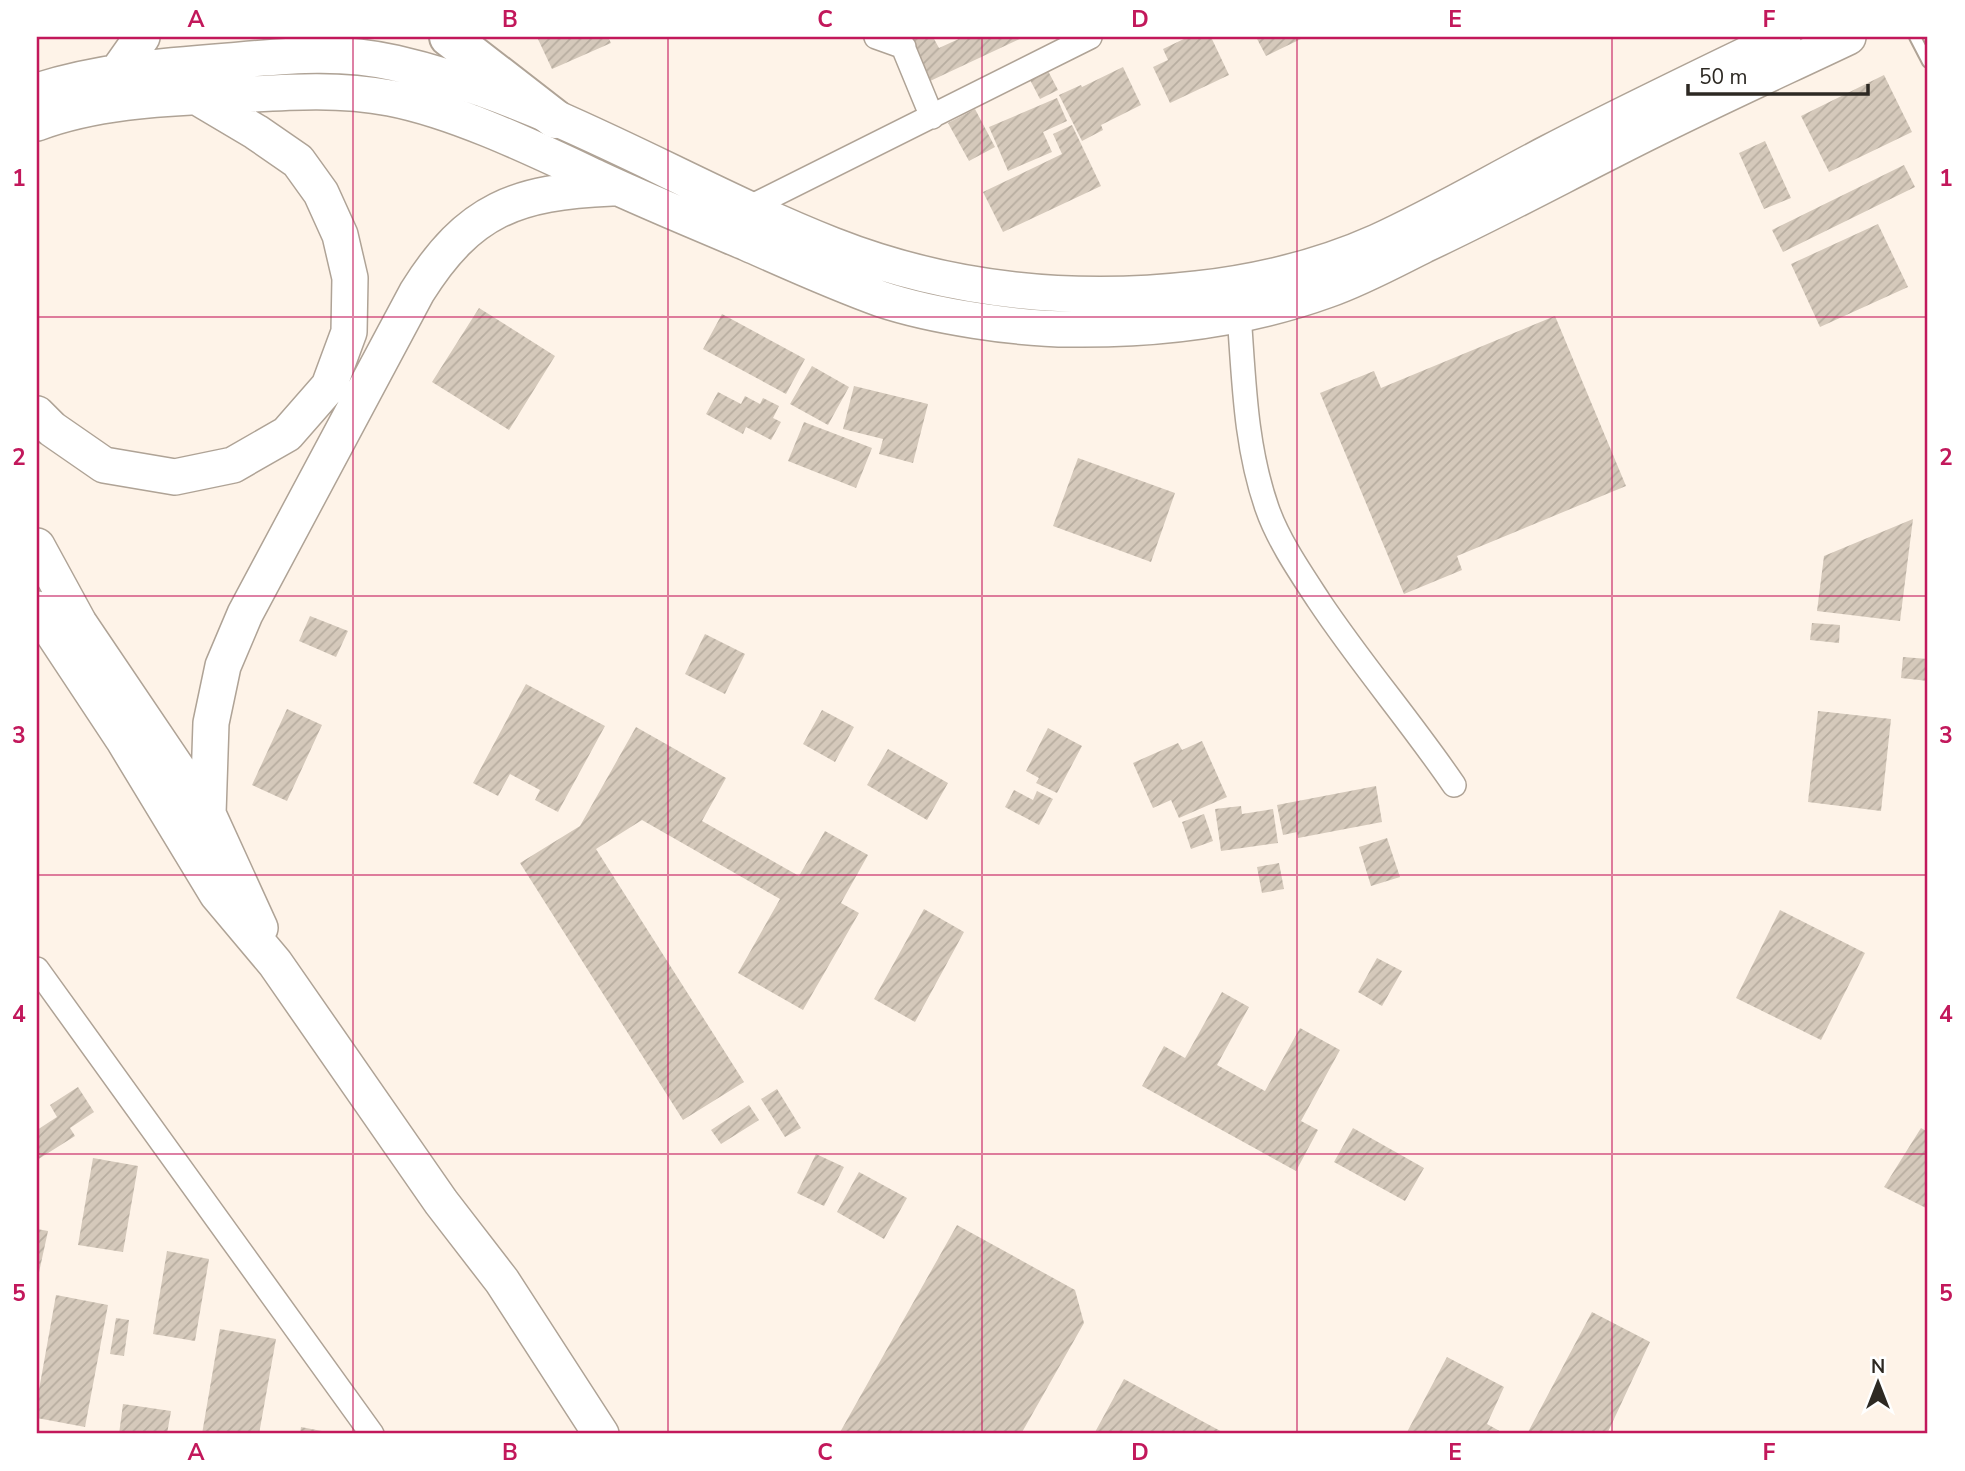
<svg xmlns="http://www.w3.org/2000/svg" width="1965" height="1471" font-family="'Nunito Sans',sans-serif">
<defs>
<pattern id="building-hatch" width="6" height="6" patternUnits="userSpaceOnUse" patternTransform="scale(1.75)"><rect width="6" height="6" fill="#d5c9bb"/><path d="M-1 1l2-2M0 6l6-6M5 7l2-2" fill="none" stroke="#b7ada0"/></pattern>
</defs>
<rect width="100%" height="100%" fill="#fef3e8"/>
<path fill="url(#building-hatch)" d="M537 37H608L611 43 552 69Z
M907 37H933L939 48 963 37H1024L928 82Z
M1188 37H1211L1229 75 1170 103 1153 67 1168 60 1163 49Z
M1256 37H1305L1266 56Z
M1046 67 1058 90 1040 99 1028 76Z
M1123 67 1141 105 1101 125 1103 130 1082 141 1059 95 1081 85 1082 87Z
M1884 75 1912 132 1829 172 1801 116Z
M1057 98 1067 121 1043 132 1052 152 1008 171 989 127Z
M975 109 995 147 969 161 948 123Z
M1072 125 1101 186 1003 232 983 192 1062 154 1053 134Z
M1765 141 1791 198 1764 209 1739 153Z
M1904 165 1915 187 1783 252 1772 230Z
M1878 224 1908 287 1820 327 1791 264Z
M479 308 555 356 509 430 432 382Z
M722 314 805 359 786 394 703 349Z
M1555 316 1626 486 1457 556 1462 570 1404 594 1320 393 1374 371 1381 388Z
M812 366 849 387 828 425 790 404Z
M854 386 928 404 913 463 879 454 883 439 843 429Z
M718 392 741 404 745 396 760 404 763 398 779 406 773 418 781 422 771 440 746 427 743 434 706 414Z
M804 422 872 448 856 488 788 461Z
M1078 458 1175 493 1151 562 1053 526Z
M1913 519 1900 621 1817 611 1824 556Z
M310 616 348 631 336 657 299 641Z
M1812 623 1840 625 1839 643 1810 640Z
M705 634 745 654 725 694 685 674Z
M1903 657 1928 659V681L1901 678Z
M526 684 605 726 558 812 535 800 540 790 510 774 498 796 473 783Z
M287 709 322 725 287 801 252 785Z
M822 710 854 727 835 762 803 744Z
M1818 711 1891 719 1881 811 1808 802Z
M636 727 726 778 702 821 799 876 825 831 868 855 841 903 859 913 803 1010 738 973 780 899 642 820 596 849 744 1082 683 1120 520 863 580 826Z
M1048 728 1082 746 1057 793 1036 783 1039 778 1026 771Z
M1202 741 1227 797 1179 818 1171 800 1153 808 1133 763 1178 743 1182 750Z
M888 749 948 783 927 820 867 785Z
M1376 786 1382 822 1298 838 1297 832 1283 835 1277 805Z
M1014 790 1033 800 1037 791 1053 799 1039 825 1005 807Z
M1241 806 1242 814 1273 809 1278 843 1221 851 1215 809Z
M1204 814 1213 841 1191 849 1182 822Z
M1387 838 1400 877 1371 886 1359 847Z
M1279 863 1284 889 1262 893 1257 867Z
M924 909 964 932 915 1022 874 999Z
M1780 910 1865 953 1821 1040 1736 998Z
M1377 958 1402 971 1382 1006 1358 992Z
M1222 992 1249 1007 1217 1065 1265 1091 1300 1028 1340 1050 1301 1121 1318 1130 1296 1171 1142 1086 1164 1046 1185 1058Z
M78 1087 94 1112 70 1128 75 1136 37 1160V1130L57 1117 50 1105Z
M777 1089 801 1128 785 1137 761 1099Z
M749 1105 759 1120 721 1144 711 1130Z
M1353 1128 1424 1168 1405 1201 1334 1162Z
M1921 1128 1928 1132V1209L1884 1187Z
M816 1154 844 1167 824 1206 797 1193Z
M93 1158 138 1166 123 1252 78 1245Z
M859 1172 907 1198 884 1239 837 1212Z
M957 1225 1075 1290 1084 1323 1021 1434H839Z
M37 1229 48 1231 38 1277H37Z
M167 1251 209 1259 195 1341 153 1334Z
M56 1295 108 1305 85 1427 37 1418V1401Z
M1592 1312 1650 1342 1607 1434H1527Z
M116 1318 129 1320 124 1356 110 1354Z
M220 1329 276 1339 259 1434H202Z
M1447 1357 1504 1387 1487 1424 1505 1434H1406Z
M1124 1379 1226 1434H1094Z
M123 1404 171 1411 167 1434H119Z
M301 1427 332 1433V1434H300Z"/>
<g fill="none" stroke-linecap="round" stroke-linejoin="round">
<defs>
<path id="service" d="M1915 37 1928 62"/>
<path id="minor" d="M876 37 904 47
M899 37 932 117
M748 208 1090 37
M1239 314C1244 380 1245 445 1267 508 1278 540 1300 572 1319 601 1361 664 1411 722 1454 785
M37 969 372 1434"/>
<path id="primary" d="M118 71 142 37
M37 91C100 71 164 66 229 61 285 56 340 50 395 63 548 98 687 188 832 245 949 291 1074 303 1197 289 1258 282 1321 267 1377 242 1436 215 1492 182 1550 152 1627 112 1705 75 1783 37
M37 123C93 102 158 98 217 96 275 93 333 87 390 98 457 111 535 149 597 178 646 201 697 222 747 243 792 263 836 283 881 299 932 316 1017 329 1071 329 1157 330 1247 319 1327 290 1361 278 1392 261 1424 245 1488 215 1550 182 1613 150 1690 110 1770 74 1848 37
M37 414 52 429 104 465 175 477 233 465 287 434 329 386 349 332 350 278 340 235 321 193 298 161 256 132 197 97
M37 546 79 623 208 814 260 928
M37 609 123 739 217 894 275 963 441 1202 502 1281 601 1434
M208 814 211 723 223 666 245 614 417 292C469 209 516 192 612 188"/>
<path id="trunk" d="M449 37 555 119"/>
</defs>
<use href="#service" stroke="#afa396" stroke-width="14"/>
<use href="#minor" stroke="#afa396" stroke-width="26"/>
<use href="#primary" stroke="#afa396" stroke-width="38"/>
<use href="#trunk" stroke="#afa396" stroke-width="42"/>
<use href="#service" stroke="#fff" stroke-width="10"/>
<use href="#minor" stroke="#fff" stroke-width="23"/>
<use href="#primary" stroke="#fff" stroke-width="35"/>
<use href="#trunk" stroke="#fff" stroke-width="38"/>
</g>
<path fill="none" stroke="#c2185b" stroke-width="2" stroke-opacity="0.55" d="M353 37V1434M668 37V1434M982 37V1434M1297 37V1434M1612 37V1434M37 317H1928M37 596H1928M37 875H1928M37 1154H1928"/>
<rect width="1965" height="1471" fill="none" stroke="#ffffff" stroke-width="77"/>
<g transform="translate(1878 1383)" stroke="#ffffff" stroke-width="5" paint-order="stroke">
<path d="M0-5L12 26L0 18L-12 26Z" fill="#2d2923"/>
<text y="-10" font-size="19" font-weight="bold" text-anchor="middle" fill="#2d2923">N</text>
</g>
<path d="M1688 84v10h180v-10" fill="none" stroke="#2d2923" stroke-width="3.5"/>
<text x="1699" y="84" font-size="21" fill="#2d2923" stroke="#ffffff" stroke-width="5" paint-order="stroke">50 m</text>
<rect x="38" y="38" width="1888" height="1394" fill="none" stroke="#c2185b" stroke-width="2.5"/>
<g font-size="23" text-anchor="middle" font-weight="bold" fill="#c2185b">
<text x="196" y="27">A</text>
<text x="510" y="27">B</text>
<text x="825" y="27">C</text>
<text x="1140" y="27">D</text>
<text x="1455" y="27">E</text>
<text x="1769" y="27">F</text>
<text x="19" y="186">1</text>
<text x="1946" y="186">1</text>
<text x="19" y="465">2</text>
<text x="1946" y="465">2</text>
<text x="19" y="743">3</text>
<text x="1946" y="743">3</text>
<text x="19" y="1022">4</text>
<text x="1946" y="1022">4</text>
<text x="19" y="1301">5</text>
<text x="1946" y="1301">5</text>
<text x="196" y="1460">A</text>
<text x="510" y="1460">B</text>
<text x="825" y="1460">C</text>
<text x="1140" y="1460">D</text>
<text x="1455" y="1460">E</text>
<text x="1769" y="1460">F</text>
</g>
</svg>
